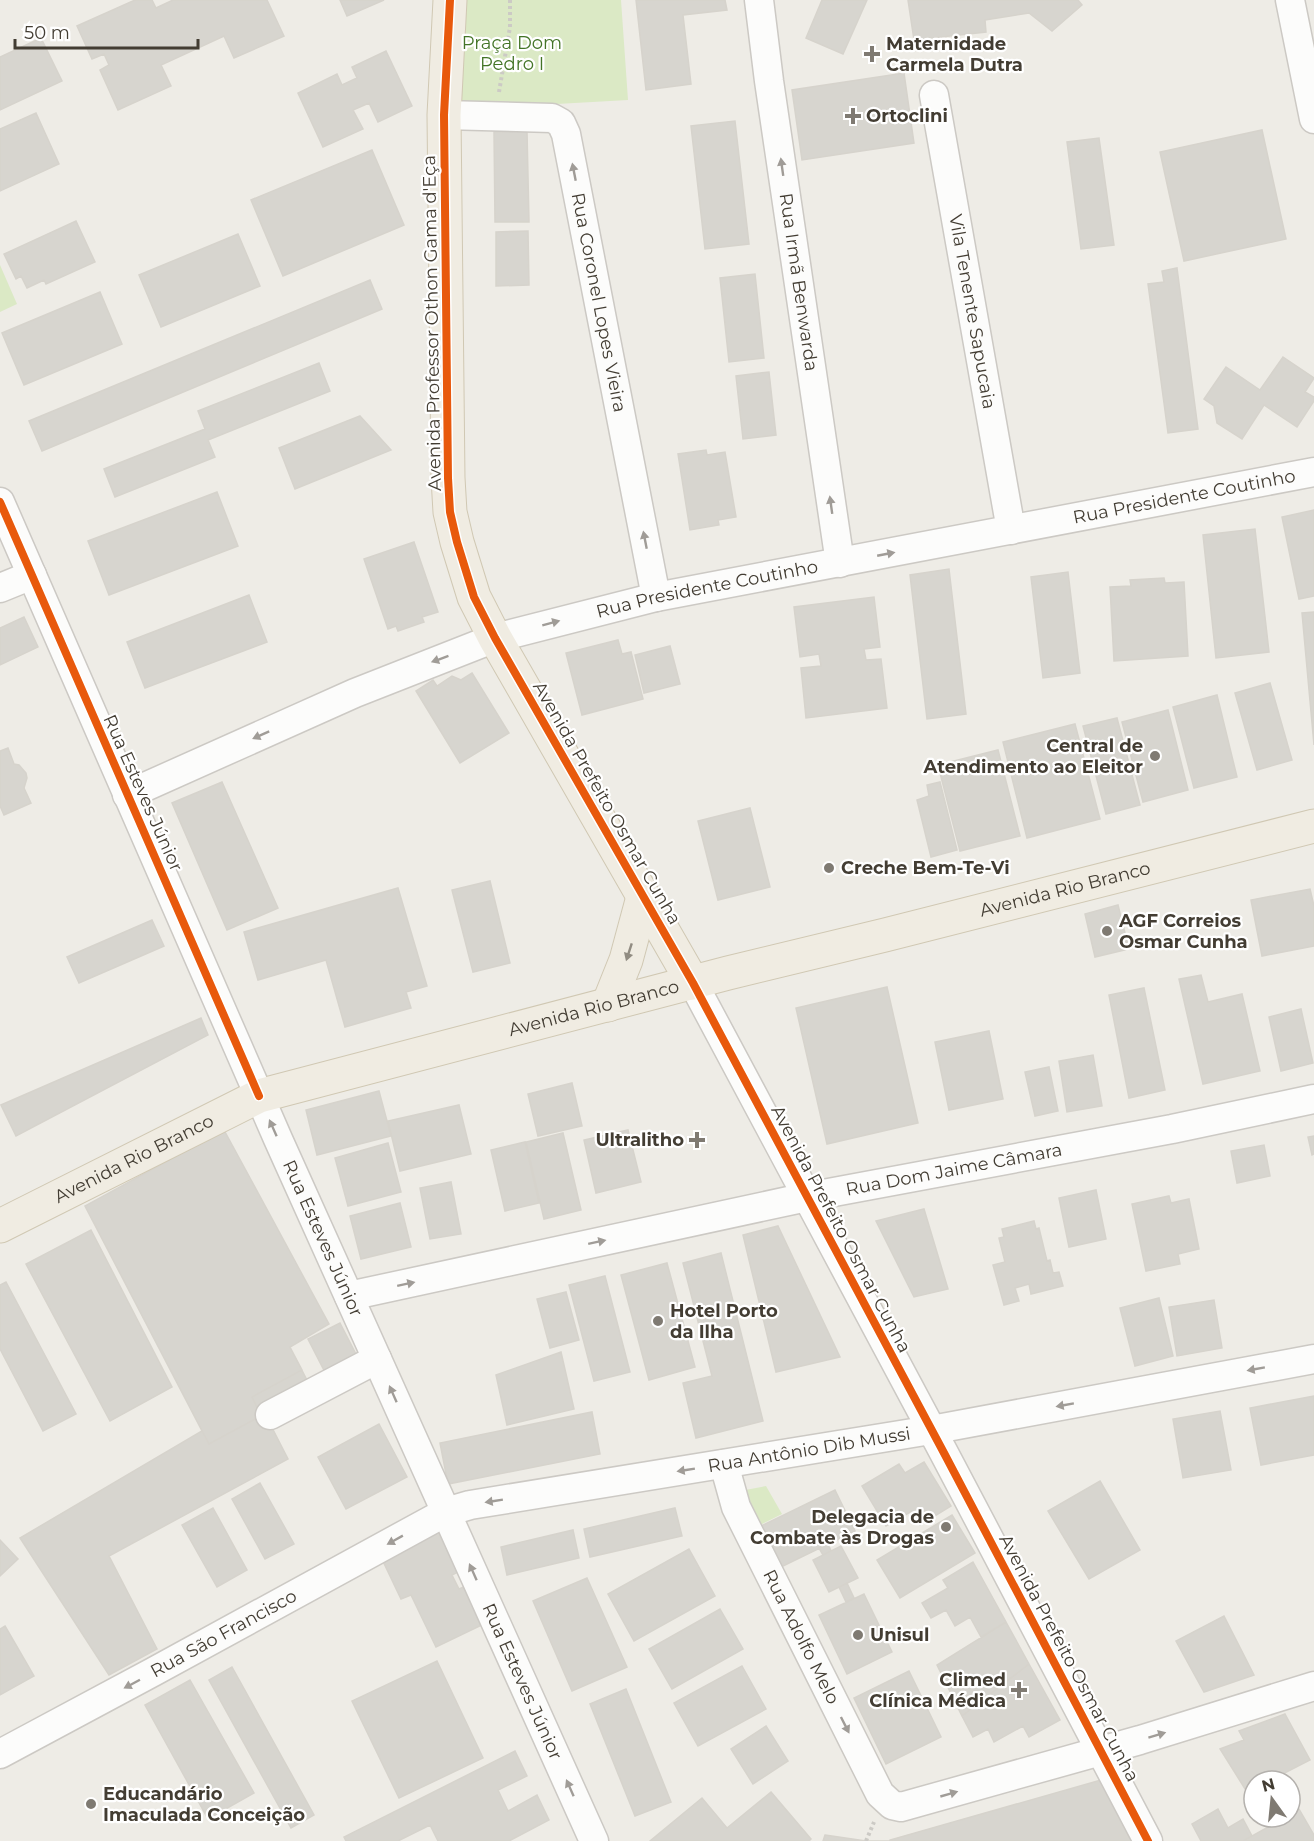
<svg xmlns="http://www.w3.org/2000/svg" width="1314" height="1841" font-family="Montserrat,sans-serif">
<rect width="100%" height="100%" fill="#eeece6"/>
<path fill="#dbe9c5" d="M458 0H621L628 100 468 109 453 98Z
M0 265 17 304 0 312Z
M766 1486 782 1514 756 1527 740 1491Z"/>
<path fill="#d7d5cf" stroke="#d6d3cc" stroke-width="1.5" d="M135 0H152L156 8 173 0H267L284 36 234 58 224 36 161 65 171 86 118 110 100 70 109 65 104 54 92 59 77 26Z
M340 0H384L347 16Z
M636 0H725L727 10 683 15 691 84 646 90Z
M822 0H867L843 54 806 38Z
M908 0H1078L1082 5 1052 31 1029 13 985 20 986 32 914 40Z
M41 38 62 81 0 110V57Z
M386 51 412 106 378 122 369 103 353 110 363 129 323 147 298 93 337 74 342 85 357 78 352 67Z
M904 73 914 143 802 160 792 90Z
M36 113 59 164 0 191V129Z
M735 121 749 244 705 249 691 126Z
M1262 130 1286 239 1184 261 1160 152Z
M527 131 529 222H495L494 132Z
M1099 138 1114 245 1081 249 1067 142Z
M372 150 404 225 283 276 251 200Z
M76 221 95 262 46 284 44 280 27 288 21 276 16 279 4 254Z
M528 231 529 285 496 286V232Z
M238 234 260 286 161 327 139 275Z
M1177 268 1198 429 1168 433 1148 284 1164 282 1162 271Z
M755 274 764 358 729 362 720 278Z
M370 280 382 309 42 451 29 421Z
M100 292 122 344 24 385 2 333Z
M1283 357 1314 378 1305 392 1314 397V401L1297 427 1264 405 1242 439 1217 423 1214 406 1204 399 1226 367 1260 390Z
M319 363 330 391 208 440 215 457 115 497 104 469 205 429 198 411Z
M769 372 776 435 743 439 736 376Z
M360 416 391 450 295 489 279 448Z
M706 450 707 455 725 452 736 517 718 520 719 525 690 530 678 454Z
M217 492 238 546 109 595 88 541Z
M1314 510V596L1299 599 1282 517Z
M1255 529 1269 652 1216 658 1203 535Z
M414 542 438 612 422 617 424 622 398 631 396 626 388 629 364 559Z
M949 569 966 714 927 719 910 575Z
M1068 572 1080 673 1043 678 1031 577Z
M1164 578 1165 583 1184 582 1188 656 1114 661 1110 587 1131 586 1130 580Z
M249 595 267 642 145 688 127 642Z
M874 597 880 647 864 649 866 660 881 659 887 708 806 718 801 668 821 666 819 654 800 657 794 607Z
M1314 612V745L1302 613Z
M24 617 38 647 0 665V628Z
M618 640 622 654 631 652 643 699 582 715 566 653Z
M670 646 680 684 644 693 635 655Z
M472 673 509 733 460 763 416 691 433 680 437 686 452 676 461 680Z
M1270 683 1292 760 1257 770 1235 693Z
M1217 695 1237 777 1194 788 1173 707Z
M1168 710 1188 790 1143 802 1122 722Z
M1117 718 1140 805 1106 814 1083 726Z
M1075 724 1100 819 1027 838 1003 742Z
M8 748 14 764 19 765 26 773 27 778 24 788 31 803 4 815 0 806V751Z
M998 750 1020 836 960 851 938 765Z
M222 782 278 908 227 930 172 803Z
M940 782 957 850 931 857 917 800 929 796 927 785Z
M750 808 770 887 718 900 698 821Z
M490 881 510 963 473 972 452 890Z
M398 888 427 986 406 992 411 1008 345 1027 326 960 258 980 244 932Z
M1310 889 1314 906V946L1262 956 1251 900Z
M1118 905 1129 949 1095 957 1085 914Z
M152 920 164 946 79 983 67 957Z
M1201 975 1208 1002 1242 994 1260 1071 1203 1084 1179 979Z
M887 987 918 1123 827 1144 796 1008Z
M1144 988 1165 1090 1129 1098 1109 995Z
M1301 1009 1313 1063 1281 1071 1269 1017Z
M201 1018 208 1035 16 1136 1 1105Z
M989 1031 1003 1099 949 1110 935 1042Z
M1093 1055 1102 1106 1067 1112 1059 1061Z
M1049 1067 1058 1111 1035 1116 1025 1072Z
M572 1083 582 1126 538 1136 528 1094Z
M379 1091 391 1136 317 1155 306 1110Z
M459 1105 471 1154 400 1171 388 1121Z
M224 1130 329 1324 290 1347 302 1370 252 1397 261 1416 209 1444 85 1206Z
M224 1130 329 1324 290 1347 312 1390 265 1414 288 1459 109 1556 157 1649 109 1675 20 1538 202 1431 85 1206Z
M628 1130 641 1182 596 1193 584 1140Z
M563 1133 581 1210 544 1219 526 1142Z
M1314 1136V1154L1312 1155 1308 1137Z
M525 1142 539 1203 505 1211 491 1150Z
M388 1143 401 1192 348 1206 335 1158Z
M1264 1145 1270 1176 1237 1183 1231 1151Z
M451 1182 461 1234 430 1239 420 1188Z
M1096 1190 1106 1239 1069 1247 1059 1198Z
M1169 1196 1171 1203 1189 1199 1199 1249 1178 1254 1180 1264 1146 1271 1132 1204Z
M400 1203 411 1247 361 1259 350 1216Z
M924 1209 948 1289 914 1297 876 1221Z
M1034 1221 1036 1229 1039 1228 1047 1261 1050 1260 1053 1273 1059 1272 1063 1286 1031 1294 1029 1284 1015 1288 1019 1301 1004 1305 993 1265 1005 1262 999 1238 1004 1237 1002 1229Z
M778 1226 840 1357 776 1372 743 1235Z
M91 1230 172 1387 110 1421 26 1264Z
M721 1253 763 1421 696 1438 683 1383 712 1376 683 1263Z
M667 1263 695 1367 649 1380 621 1275Z
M605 1276 630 1372 594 1381 569 1285Z
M6 1282 76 1414 43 1431 0 1349V1285Z
M566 1292 579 1340 550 1348 537 1299Z
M1159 1298 1173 1356 1135 1366 1120 1308Z
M1214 1300 1222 1348 1177 1356 1169 1307Z
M340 1323 361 1364 329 1380 308 1339Z
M561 1352 574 1409 507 1425 496 1375Z
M1314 1396V1455L1261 1465 1250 1408Z
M1220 1411 1231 1470 1183 1478 1173 1419Z
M592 1412 600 1454 448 1484 440 1443Z
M379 1424 407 1477 346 1509 318 1457Z
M924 1462 951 1506 920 1525 912 1511 886 1526 862 1486 899 1464 905 1473Z
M1100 1481 1140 1550 1089 1579 1048 1511Z
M260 1483 294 1544 265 1559 232 1499Z
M835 1490 855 1531 779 1568 759 1527Z
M213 1508 247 1570 217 1587 182 1525Z
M675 1508 682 1536 590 1557 584 1529Z
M952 1515 975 1553 900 1598 877 1560Z
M438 1530 458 1572 452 1575 459 1589 466 1586 484 1624 436 1647 411 1595 401 1599 381 1557Z
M573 1530 579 1558 507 1575 501 1547Z
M0 1540 18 1559 0 1576Z
M828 1544 831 1551 823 1555 819 1548Z
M841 1546 858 1578 829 1592 813 1560Z
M689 1549 715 1596 634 1641 608 1594Z
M973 1562 1006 1622 981 1637 970 1617 955 1626 946 1610 931 1618 922 1603 948 1588 943 1580Z
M587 1578 627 1667 572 1691 533 1601Z
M847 1583 854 1598 846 1602 839 1587Z
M864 1594 892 1652 847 1674 819 1615Z
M720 1609 743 1649 672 1689 649 1649Z
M1224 1616 1254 1675 1204 1692 1176 1641Z
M1006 1622 1029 1664 962 1716 937 1665Z
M5 1626 34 1676 0 1695V1629Z
M437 1661 483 1758 399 1798 352 1701Z
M1029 1664 1060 1720 1029 1737 1023 1726 994 1742 988 1729 973 1737 962 1716Z
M742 1666 766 1709 698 1746 674 1703Z
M232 1667 314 1815 291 1828 209 1680Z
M909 1671 941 1737 886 1764 854 1698Z
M190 1680 254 1793 208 1819 145 1705Z
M626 1689 671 1802 635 1816 590 1704Z
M1285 1714 1310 1760 1269 1781H1254V1789L1247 1792 1220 1749 1244 1740 1239 1731Z
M766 1726 788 1761 753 1784 731 1749Z
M515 1751 527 1776 498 1790 508 1811 537 1795 549 1820 509 1841H438L430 1825 398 1841H346L344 1837Z
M1108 1778 1138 1841H890V1840Z
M771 1792 811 1839 809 1841H650L702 1798 727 1828Z
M1218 1809 1228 1828 1243 1819 1252 1836 1243 1841H1201L1192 1824Z
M1299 1809 1314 1835V1841H1243L1286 1817H1290V1815Z
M825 1835 866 1841H890H823Z"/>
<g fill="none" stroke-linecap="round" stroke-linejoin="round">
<defs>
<g id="minor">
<path id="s1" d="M759 0 769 81 840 563"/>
<path d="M1290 0 1314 119"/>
<path id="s2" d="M934 95 1011 530"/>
<path id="s3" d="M444 115 552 118 561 123 566 134 656 597"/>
<path id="s4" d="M0 502 278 1139 594 1841"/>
<path d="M0 588 32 575"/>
<path id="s5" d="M127 795 355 693 495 638 656 597 1314 472"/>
<path d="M693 983 944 1453 1148 1841"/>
<path id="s6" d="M349 1296 807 1197 1172 1129 1314 1099"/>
<path d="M270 1415 377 1359"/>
<path id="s7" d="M724 1464 736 1507 880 1794 892 1805 901 1807 1140 1740 1314 1686"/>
<path id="s8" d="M0 1754 153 1672 446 1512 470 1505 931 1430 1314 1359"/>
</g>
<g id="major">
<path d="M450 0 444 115 448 478 450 512 457 542 474 597 495 638 693 983"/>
<path d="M608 1005 626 960 643 897"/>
<path id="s9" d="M0 1226 259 1096 728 973 885 935 1314 826"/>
</g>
</defs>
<use href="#minor" stroke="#ccc9c4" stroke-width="31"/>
<use href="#major" stroke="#d0c8b3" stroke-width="35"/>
<path stroke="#cccac5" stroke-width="4" stroke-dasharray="3 3" stroke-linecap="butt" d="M499 92 510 27V0
M866 1841 874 1822"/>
<use href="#minor" stroke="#fcfcfb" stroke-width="28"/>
<use href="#major" stroke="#f0ece2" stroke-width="33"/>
<defs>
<path id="cycleway" d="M450 0 444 115 448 478 450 512 457 542 474 597 495 638 693 983 944 1453 1148 1841
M0 502 259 1096"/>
</defs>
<use href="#cycleway" stroke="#fff" stroke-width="11"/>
<use href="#cycleway" stroke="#e8590c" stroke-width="8"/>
</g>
<defs><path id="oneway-solid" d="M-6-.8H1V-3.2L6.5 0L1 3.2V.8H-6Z" transform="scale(1.5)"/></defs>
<g fill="#a09c97">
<use href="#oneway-solid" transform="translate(782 167) rotate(-98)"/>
<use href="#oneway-solid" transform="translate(574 172) rotate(-101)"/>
<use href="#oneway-solid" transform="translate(831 505) rotate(-98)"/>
<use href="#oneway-solid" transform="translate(645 540) rotate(-101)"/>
<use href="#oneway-solid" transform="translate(886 554) rotate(-11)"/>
<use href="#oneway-solid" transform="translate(551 623) rotate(-15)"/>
<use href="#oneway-solid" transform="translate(440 659) rotate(160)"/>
<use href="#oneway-solid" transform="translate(261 735) rotate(156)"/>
<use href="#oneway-solid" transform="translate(273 1128) rotate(-114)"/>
<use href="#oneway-solid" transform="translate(597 1242) rotate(-12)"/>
<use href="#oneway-solid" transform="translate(406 1284) rotate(-12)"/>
<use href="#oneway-solid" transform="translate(1256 1369) rotate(170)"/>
<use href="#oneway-solid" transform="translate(393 1394) rotate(-114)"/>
<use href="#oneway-solid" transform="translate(1065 1405) rotate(170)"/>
<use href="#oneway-solid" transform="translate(686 1470) rotate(171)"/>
<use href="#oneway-solid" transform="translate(494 1501) rotate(171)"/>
<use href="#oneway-solid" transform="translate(395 1540) rotate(151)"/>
<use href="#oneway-solid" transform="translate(473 1572) rotate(-114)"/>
<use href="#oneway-solid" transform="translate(132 1684) rotate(152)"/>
<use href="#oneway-solid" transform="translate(845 1725) rotate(63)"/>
<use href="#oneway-solid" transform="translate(1157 1735) rotate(-17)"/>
<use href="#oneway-solid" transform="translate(570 1788) rotate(-114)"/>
<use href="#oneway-solid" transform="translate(949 1794) rotate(-16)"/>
</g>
<use fill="#918c82" href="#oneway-solid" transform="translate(629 952) rotate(108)"/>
<g fill="#7f7a72" stroke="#fff" stroke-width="2">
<path d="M869 45h6v6h6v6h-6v6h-6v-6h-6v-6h6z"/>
<path d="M850 107h6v6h6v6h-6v6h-6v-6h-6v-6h6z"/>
<circle cx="1155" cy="756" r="6"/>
<circle cx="829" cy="868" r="6"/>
<circle cx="1107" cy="931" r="6"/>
<path d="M694 1131h6v6h6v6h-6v6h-6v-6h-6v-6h6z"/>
<circle cx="658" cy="1321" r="6"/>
<circle cx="946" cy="1527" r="6"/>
<circle cx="858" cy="1635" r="6"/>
<path d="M1016 1681h6v6h6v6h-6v6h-6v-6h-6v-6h6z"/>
<circle cx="91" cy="1804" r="6"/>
</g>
<g text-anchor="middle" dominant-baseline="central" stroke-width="4.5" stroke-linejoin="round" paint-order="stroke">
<g font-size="18" fill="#437426" stroke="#fff">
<text x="512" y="43">Praça Dom<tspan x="512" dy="21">Pedro I</tspan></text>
</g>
<g font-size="18" font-weight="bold" fill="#433d33" stroke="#fff" text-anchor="start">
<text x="886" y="44">Maternidade<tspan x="886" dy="21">Carmela Dutra</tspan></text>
<text x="866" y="116">Ortoclini</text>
<text x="1143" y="746" text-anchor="end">Central de<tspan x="1143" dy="21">Atendimento ao Eleitor</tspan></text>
<text x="841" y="868">Creche Bem-Te-Vi</text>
<text x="1119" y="921">AGF Correios<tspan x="1119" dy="21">Osmar Cunha</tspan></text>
<text x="684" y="1140" text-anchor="end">Ultralitho</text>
<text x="670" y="1311">Hotel Porto<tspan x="670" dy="21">da Ilha</tspan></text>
<text x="934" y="1517" text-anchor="end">Delegacia de<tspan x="934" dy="21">Combate às Drogas</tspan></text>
<text x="870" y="1635">Unisul</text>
<text x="1006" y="1680" text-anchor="end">Climed<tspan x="1006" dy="21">Clínica Médica</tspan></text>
<text x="103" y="1794">Educandário<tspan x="103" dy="21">Imaculada Conceição</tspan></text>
</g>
<g font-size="18" fill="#433d33" stroke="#fff">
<text stroke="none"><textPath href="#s1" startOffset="285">Rua Irmã Benwarda</textPath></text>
<text stroke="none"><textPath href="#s3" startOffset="302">Rua Coronel Lopes Vieira</textPath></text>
<text stroke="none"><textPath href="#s2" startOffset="220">Vila Tenente Sapucaia</textPath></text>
<text transform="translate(432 323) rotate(-91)">Avenida Professor Othon Gama d'Eça</text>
<text stroke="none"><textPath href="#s5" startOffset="1104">Rua Presidente Coutinho</textPath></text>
<text stroke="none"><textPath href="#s5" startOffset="618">Rua Presidente Coutinho</textPath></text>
<text transform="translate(143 793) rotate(66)">Rua Esteves Júnior</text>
<text transform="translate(607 803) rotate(60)">Avenida Prefeito Osmar Cunha</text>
<text stroke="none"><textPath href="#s9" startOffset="1122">Avenida Rio Branco</textPath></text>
<text stroke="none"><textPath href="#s9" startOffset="636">Avenida Rio Branco</textPath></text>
<text stroke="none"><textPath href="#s9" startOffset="150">Avenida Rio Branco</textPath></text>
<text stroke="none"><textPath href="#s6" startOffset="618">Rua Dom Jaime Câmara</textPath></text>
<text transform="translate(841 1229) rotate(62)">Avenida Prefeito Osmar Cunha</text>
<text stroke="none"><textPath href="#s4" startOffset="804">Rua Esteves Júnior</textPath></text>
<text stroke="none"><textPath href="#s8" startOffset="876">Rua Antônio Dib Mussi</textPath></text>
<text stroke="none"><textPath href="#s8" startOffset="254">Rua São Francisco</textPath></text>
<text stroke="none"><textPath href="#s7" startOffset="190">Rua Adolfo Melo</textPath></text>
<text transform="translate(1069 1658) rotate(62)">Avenida Prefeito Osmar Cunha</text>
<text stroke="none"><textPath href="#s4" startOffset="1290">Rua Esteves Júnior</textPath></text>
</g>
</g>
<g transform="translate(1272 1799) rotate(345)"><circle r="28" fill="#ffffff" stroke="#b4b1ad" stroke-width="1.5"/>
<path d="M0-4.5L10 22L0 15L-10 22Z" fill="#7f7a72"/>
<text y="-9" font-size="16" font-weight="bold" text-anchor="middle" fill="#433d33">N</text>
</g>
<path d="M15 39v9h183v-9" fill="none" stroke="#433d33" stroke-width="3"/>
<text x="24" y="39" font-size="18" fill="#433d33" stroke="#ffffff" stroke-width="4.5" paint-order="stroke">50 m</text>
</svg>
